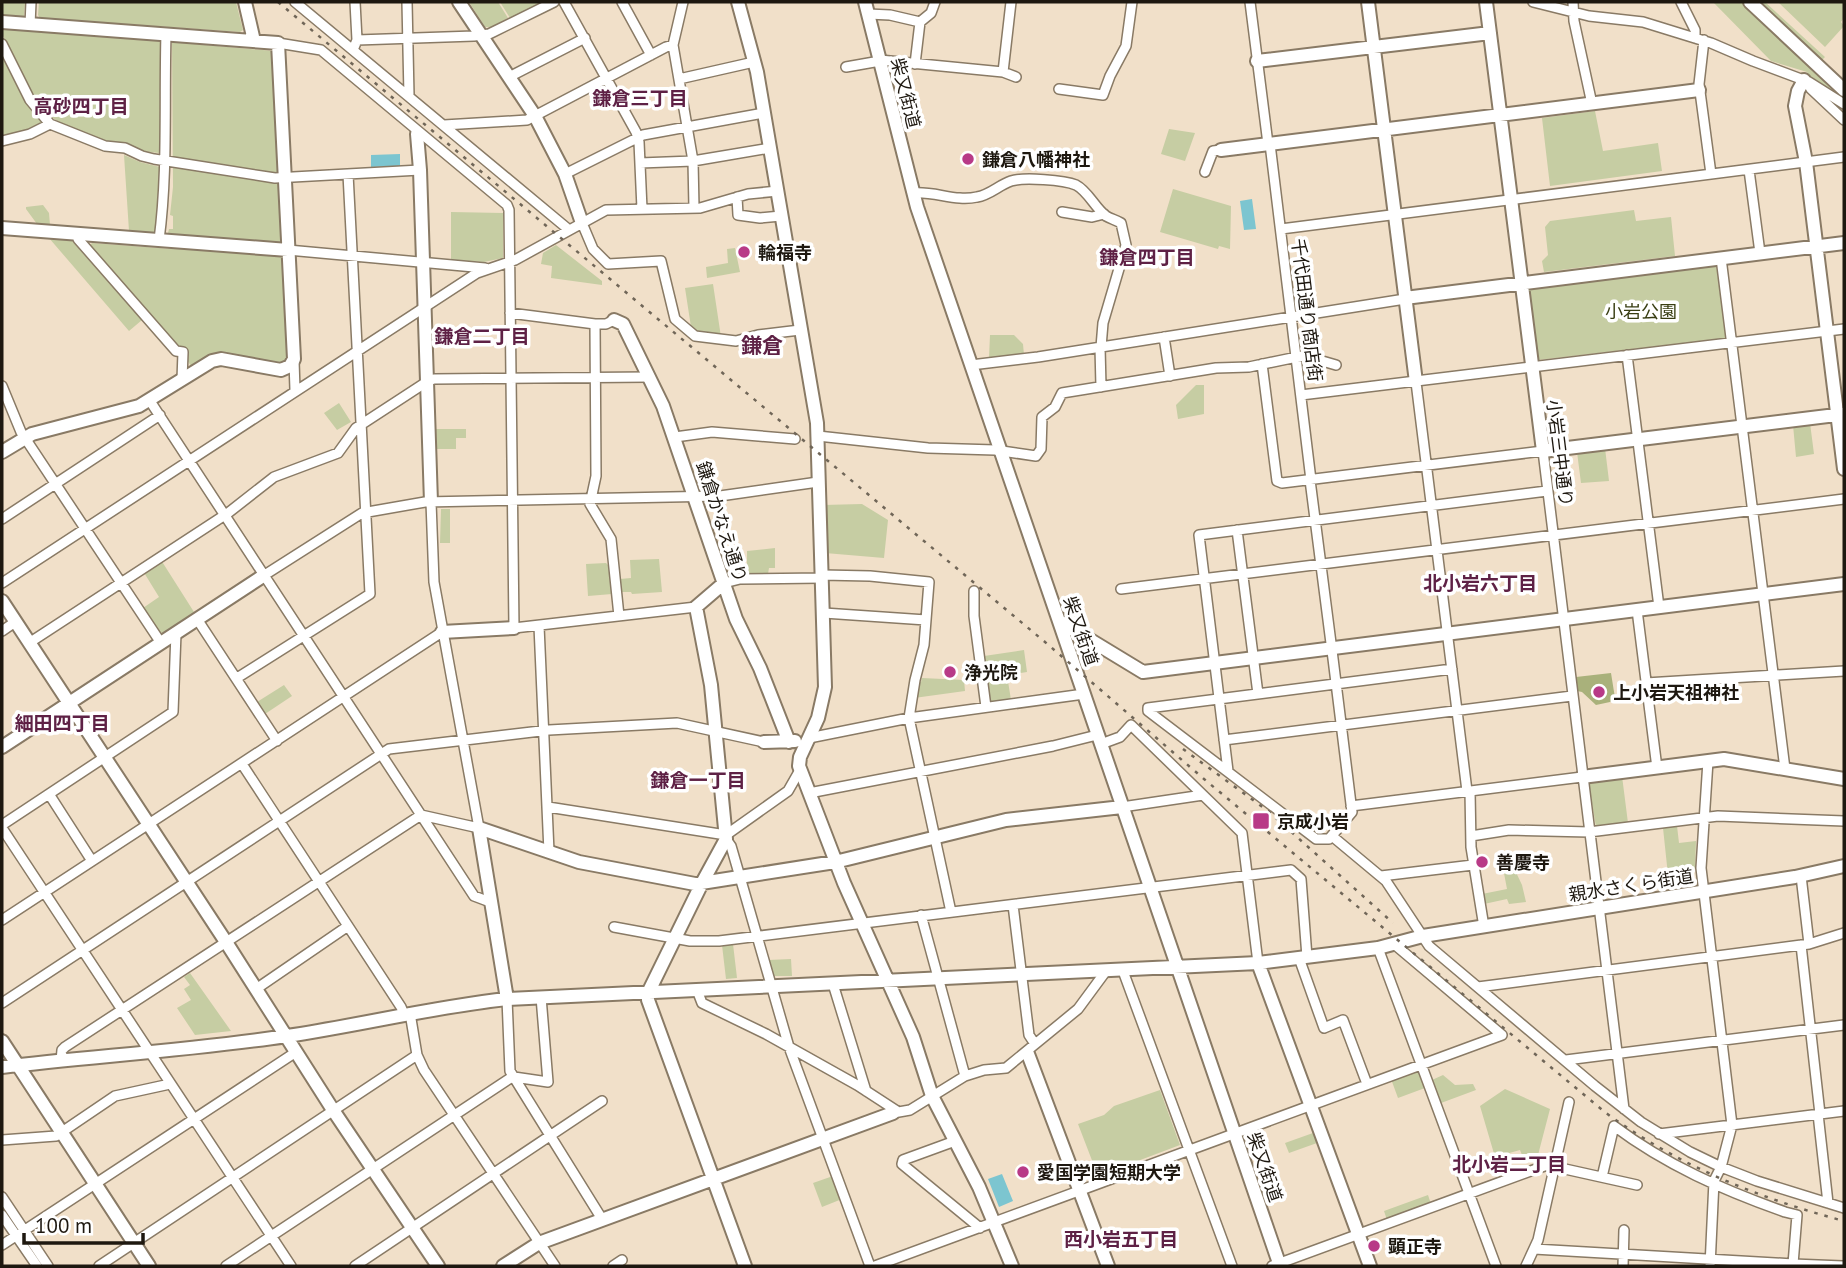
<svg xmlns="http://www.w3.org/2000/svg" width="1846" height="1268" font-family="'PT Sans','Noto Sans JP',sans-serif">
<rect width="100%" height="100%" fill="#f1e0c9"/>
<path fill="#c6cda3" d="M2 2H25L24 17H2Z
M39 2H236L243 30 240 32 40 18 38 15Z
M469 2H498L508 18 491 27H485Z
M500 2H542L510 18Z
M1713 2H1742L1844 96V100L1811 78 1807 72 1771 61Z
M1756 2H1765L1825 57 1820 62Z
M1778 2H1844V18L1841 22 1844 26 1825 47Z
M2 29 160 41 161 150 159 153 141 151 126 143 105 142 69 128 48 115 26 83 2 34Z
M172 42 274 51 287 355 286 360 279 363 212 354 191 366 176 344 89 246 92 243 173 249V235L168 233 169 229H173V216L170 215 173 187Z
M2 55 23 97 42 122 33 128 2 136Z
M1595 111 1603 151 1658 143 1662 171 1550 186 1542 118Z
M1169 129 1195 133 1185 161 1161 154Z
M124 155 140 162 160 167V198L157 233 129 231Z
M1173 189 1231 206 1230 249 1219 246 1218 249 1160 232Z
M43 205 49 213 50 225 37 224 26 209V207Z
M1634 210 1636 221 1671 217 1675 256 1544 272 1542 261 1548 255 1545 227 1550 221Z
M451 212 503 213V258L484 262 451 260Z
M49 238 72 241 142 320 129 331Z
M556 245 602 281V285L551 278 552 266 541 264 543 253Z
M735 248 740 272 707 278 706 267 728 263 727 249Z
M1716 264 1726 338 1538 360 1528 287Z
M713 284 721 337 714 336 710 333H697L691 327 685 288Z
M990 335H1014L1023 344 1024 355 989 358Z
M1196 385H1204V414L1178 419 1176 405Z
M339 403 351 422 337 430 324 413Z
M1810 423 1814 454 1796 457 1793 425Z
M436 429H466V438H456V449H437Z
M1605 448 1609 481 1581 483 1577 452Z
M862 504 888 520 884 558 825 553 823 505Z
M441 509H450V543H440Z
M775 548V568H769L768 574H747V551Z
M659 559 662 592 632 594 631 592H621L620 579 631 578 630 560Z
M161 560 194 612 163 633 158 632 143 608 159 597 143 571Z
M606 563 610 567 612 594 588 596 586 564Z
M1024 650 1027 672 1007 675 1011 700 991 703 988 700 984 656Z
M922 678 964 680 965 691 914 698 917 682H921Z
M284 685 292 696 265 714 257 702Z
M1622 776 1628 823 1596 827 1589 785 1591 781Z
M1677 826 1679 843 1696 841 1695 871 1668 875 1663 828Z
M1513 866 1522 885 1526 902 1509 904 1507 899 1484 904 1482 894 1507 889 1503 868Z
M733 944 737 978 726 979 722 945Z
M791 959 792 976H772L768 960Z
M190 973 231 1031 195 1035 177 1008 191 1000 184 989 190 985 184 977Z
M1418 1069 1425 1088 1398 1098 1391 1079Z
M1443 1075 1455 1085 1473 1084 1476 1090 1441 1103 1432 1080Z
M1505 1089 1550 1109 1538 1155 1524 1160 1520 1150 1495 1157 1480 1106Z
M1160 1090 1180 1145 1098 1176 1078 1124 1104 1115 1114 1106Z
M1313 1133 1317 1143 1289 1153 1285 1143Z
M833 1176 842 1199 822 1207 813 1183Z
M1428 1195 1431 1204 1387 1220 1384 1211Z"/>
<path fill="#a9b17b" d="M1611 673 1615 698 1610 702 1596 705 1582 692 1577 691 1574 679 1576 677Z"/>
<path fill="#7cc5d0" d="M400 154V166L371 167V155Z
M1252 199 1256 229 1244 230 1240 201Z
M1002 1174 1013 1201 999 1207 988 1179Z"/>
<g fill="none" stroke-linecap="round" stroke-linejoin="round">
<defs>
<path id="street" d="M295 2 568 229
M355 2 357 40
M407 2 409 96
M564 2 636 132 639 142 642 209
M622 2 651 55
M683 2 673 45 693 161 694 208
M1250 2 1268 144
M1533 2 1589 16 1643 22 1711 43 1753 61 1809 82 1844 104
M1573 2 1574 21 1592 104
M1681 2 1695 30V38
M868 14 890 15 920 22
M30 25 31 2
M1704 40 1699 84 1711 174
M278 43 321 50 417 130V134
M2 44 30 100 50 124 105 146 125 148 142 156 154 159 275 178 420 170
M353 50 357 40 474 36 489 34 554 2
M880 60 1003 72 1016 77
M915 64 920 22 931 13 935 2
M846 67 880 61
M1003 72 1011 2
M509 77 585 38
M679 79 754 62
M1807 82 1811 89 1844 120
M1059 89 1103 95 1110 76 1126 46 1132 2
M444 125 527 120 666 47 673 45
M417 130 507 205 509 210 514 628 696 607
M2 141 30 134 50 124
M1270 144 1311 480
M640 163 693 161 770 148
M1749 170 1760 253
M1205 172 1213 151 1221 150
M565 174 643 135 764 113
M913 193C935 191 956 202 977 197 990 195 999 185 1011 181 1024 177 1064 180 1076 185 1088 191 1095 208 1106 216 1111 219 1116 220 1121 223L1126 245 1103 323 1101 347
M737 197 738 215 760 218 781 216
M1062 212 1092 217 1104 214
M582 223 593 249 608 264 661 261 675 319 695 336 736 341 758 335 800 330
M1281 229 1844 157
M78 234V239L176 351 183 352 182 380
M159 240C168 172 164 103 166 34
M288 250 485 268
M1721 258 1785 769
M510 313 595 324H606L614 320
M595 324 596 476 590 504 611 539 619 616
M1164 337 1170 376
M1100 347 1101 387
M1627 355 1659 607
M294 361 295 390
M1262 364 1277 481 1282 483 1543 451 1624 1109
M971 365 1038 357 1405 299
M1416 382 1467 791
M2 386 21 432 161 643
M1301 395 1844 329
M150 401 474 896 490 902
M818 436 928 448 995 450 1036 456 1041 449 1042 417 1055 407 1062 393 1216 368 1249 367 1297 357 1305 356 1336 365
M675 437 712 432 795 439
M1310 480C1324 591 1339 701 1352 812L1329 839H1316L1148 711V708L1452 669
M2 519 160 415
M1237 530 1258 694
M822 575 870 576 929 582 924 645 915 680 909 718 951 912
M263 576 362 513 425 502 720 496 818 482
M2 583 477 273 515 260 606 210 700 208 748 194 778 191
M724 583 740 579 822 578
M1121 589 1844 499
M974 591V616L986 707
M1637 610 1657 768
M824 613 926 620
M197 619 277 741
M539 626 549 852
M2 631 15 622
M29 643 228 513 274 477 338 453 356 428 428 381 434 379 650 377
M237 678 370 594 348 174
M1646 683 1844 671
M809 738 909 718 1084 694
M1224 740 1572 696
M1101 744 1120 737 1131 725 1242 833 1258 963
M1708 761 1701 868 1732 1125 1721 1167 1714 1181 1710 1266
M242 764 401 1007 404 1014
M1228 771 1199 535 1547 491
M1470 791 1471 847 1484 927
M809 793 1053 746 1097 735
M49 794 92 861
M1351 806 1582 777
M548 807 726 835 788 791 800 770
M1122 807 1203 795
M2 825 173 712 176 633
M2 828 291 1266
M1332 836 1386 881 1429 946 1595 1086 1641 1122 1690 1152 1721 1167 1757 1181 1844 1208
M1471 836 1509 830 1589 832 1718 816 1844 821
M726 839 731 846 740 877 789 1047 870 1266
M1381 876 1473 865
M1801 876 1809 944
M1013 905 1029 1035 1035 1044
M921 915 965 1076
M2 920 442 632
M614 927 690 941H719L1291 870 1301 879 1307 957
M1801 945 1820 1114
M1378 948 1496 1266
M1299 958 1324 1028 1343 1020 1367 1084
M1123 971 1232 1266
M833 984 866 1091
M1478 987 1809 944 1844 933
M256 989 348 926
M697 990 702 1003 766 1034 857 1085 897 1111
M507 999 510 1071 602 1219
M2 1003 389 749 549 730 677 723 764 742
M410 1013 417 1055 424 1070 555 1266
M1566 1060 1844 1025
M61 1061 62 1050 65 1047 421 815 479 828 434 582 431 502
M893 1113 910 1110 965 1076 984 1070 1006 1068 1078 1009 1106 971
M1818 1114 1828 1203
M1659 1134 1844 1111
M2 1140 56 1136 115 1096 170 1084
M955 1141 903 1160 902 1164 980 1228
M1602 1177 1614 1126C1666 1165 1723 1190 1785 1212L1797 1215 1793 1264 1843 1266
M2 1197 48 1266
M2 1215 37 1266
M2 1245 296 1052
M1534 1249 1793 1264
M99 1266 417 1055
M226 1266 509 1079 514 1077 548 1082 541 997
M355 1266 602 1101
M613 1266 622 1260
M875 1266 1502 1035 1394 944
M1272 1266 1547 1165 1637 1185
M1526 1266 1538 1240 1569 1102
M1623 1266 1624 1230"/>
<path id="secondary" d="M245 2 254 41
M459 2 535 116 565 174 582 223
M738 2 757 72 817 423 825 687 818 718 800 757 799 766 844 883 913 1037 932 1096 979 1187 1012 1266
M865 2 917 207 1280 1266
M1368 2 1416 382
M1486 2 1543 451 1844 414
M1750 2 1844 90
M2 22 278 43 294 359 290 366 281 370 221 359 212 361 139 406 32 434 2 452
M1257 61 1490 33
M1804 80 1798 91 1795 106 1806 162 1844 469
M417 134 420 170 431 502
M1221 150 1699 90
M2 228 288 250
M1405 298 1844 243
M614 320 623 324 663 406 736 619 760 668 789 742
M724 583 696 607 711 685 726 839 702 883 648 993V1000L745 1266
M2 601 226 942 333 1110 438 1266
M1059 621 1143 672 1844 584
M442 632 514 628
M764 742 795 741
M2 747 263 576
M1582 777 1724 759 1844 779
M1258 963 1370 1266
M507 999 479 828 579 862 695 884 835 862 1006 820 1122 807
M2 1041 149 1266
M1028 1054 1108 1266
M2 1067C97 1056 192 1050 287 1036 361 1025 433 1007 507 999L1258 963 1378 948 1423 936 1795 877 1844 866
M503 1266 539 1243 893 1113"/>
</defs>
<use href="#street" stroke="#897a65" stroke-width="12"/>
<use href="#secondary" stroke="#897a65" stroke-width="16"/>
<use href="#street" stroke="#fff" stroke-width="9"/>
<use href="#secondary" stroke="#fff" stroke-width="12"/>
<path stroke="#706658" stroke-width="2.5" stroke-dasharray="3.5 7" stroke-linecap="butt" d="M278 2 1045 642 1204 779 1606 1113C1679 1166 1758 1198 1844 1221
M1183 749 1268 811 1393 923"/>
</g>
<g fill="#b83a87" stroke="#fff" stroke-width="2.5">
<circle cx="968" cy="159" r="7"/>
<circle cx="744" cy="252" r="7"/>
<circle cx="950" cy="672" r="7"/>
<circle cx="1599" cy="692" r="7"/>
<rect x="1252" y="812" width="18" height="18" rx="3.5"/>
<circle cx="1482" cy="862" r="7"/>
<circle cx="1023" cy="1172" r="7"/>
<circle cx="1374" cy="1246" r="7"/>
</g>
<g text-anchor="middle" dominant-baseline="central" stroke-width="7" stroke-linejoin="round" paint-order="stroke">
<g font-size="18" fill="#1e1810" stroke="#fff">
<text transform="translate(906 93) rotate(76)">柴又街道</text>
<text transform="translate(1307 310) rotate(83)">千代田通り商店街</text>
<text transform="translate(1560 453) rotate(83)">小岩三中通り</text>
<text transform="translate(722 522) rotate(72)">鎌倉かなえ通り</text>
<text transform="translate(1081 631) rotate(71)">柴又街道</text>
<text transform="translate(1631 885) rotate(-9)">親水さくら街道</text>
<text transform="translate(1265 1167) rotate(71)">柴又街道</text>
</g>
<g font-size="18" font-weight="bold" fill="#1e1810" stroke="#fff" text-anchor="start">
<text x="982" y="159">鎌倉八幡神社</text>
<text x="758" y="252">輪福寺</text>
<text x="964" y="672">浄光院</text>
<text x="1613" y="692">上小岩天祖神社</text>
<text x="1277" y="821">京成小岩</text>
<text x="1496" y="862">善慶寺</text>
<text x="1037" y="1172">愛国学園短期大学</text>
<text x="1388" y="1246">顕正寺</text>
</g>
<g font-size="18" fill="#393e13" stroke="#fff">
<text x="1641" y="311">小岩公園</text>
</g>
<g font-size="19" font-weight="bold" fill="#5e2145" stroke="#fff">
<text x="640" y="98">鎌倉三丁目</text>
<text x="81" y="106">高砂四丁目</text>
<text x="1147" y="257">鎌倉四丁目</text>
<text x="482" y="336">鎌倉二丁目</text>
<text x="1480" y="583">北小岩六丁目</text>
<text x="62" y="723">細田四丁目</text>
<text x="698" y="780">鎌倉一丁目</text>
<text x="1509" y="1164">北小岩二丁目</text>
<text x="1121" y="1239">西小岩五丁目</text>
</g>
<g font-size="21" font-weight="bold" fill="#5e2145" stroke="#fff">
<text x="762" y="345">鎌倉</text>
</g>
</g>
<rect width="1846" height="1268" fill="none" stroke="#1e1810" stroke-width="7"/>
<path d="M24 1233v10h119v-10" fill="none" stroke="#1e1810" stroke-width="3.5"/>
<text x="35" y="1233" font-size="21" fill="#1e1810" stroke="#ffffff" stroke-width="5" paint-order="stroke">100 m</text>
</svg>
